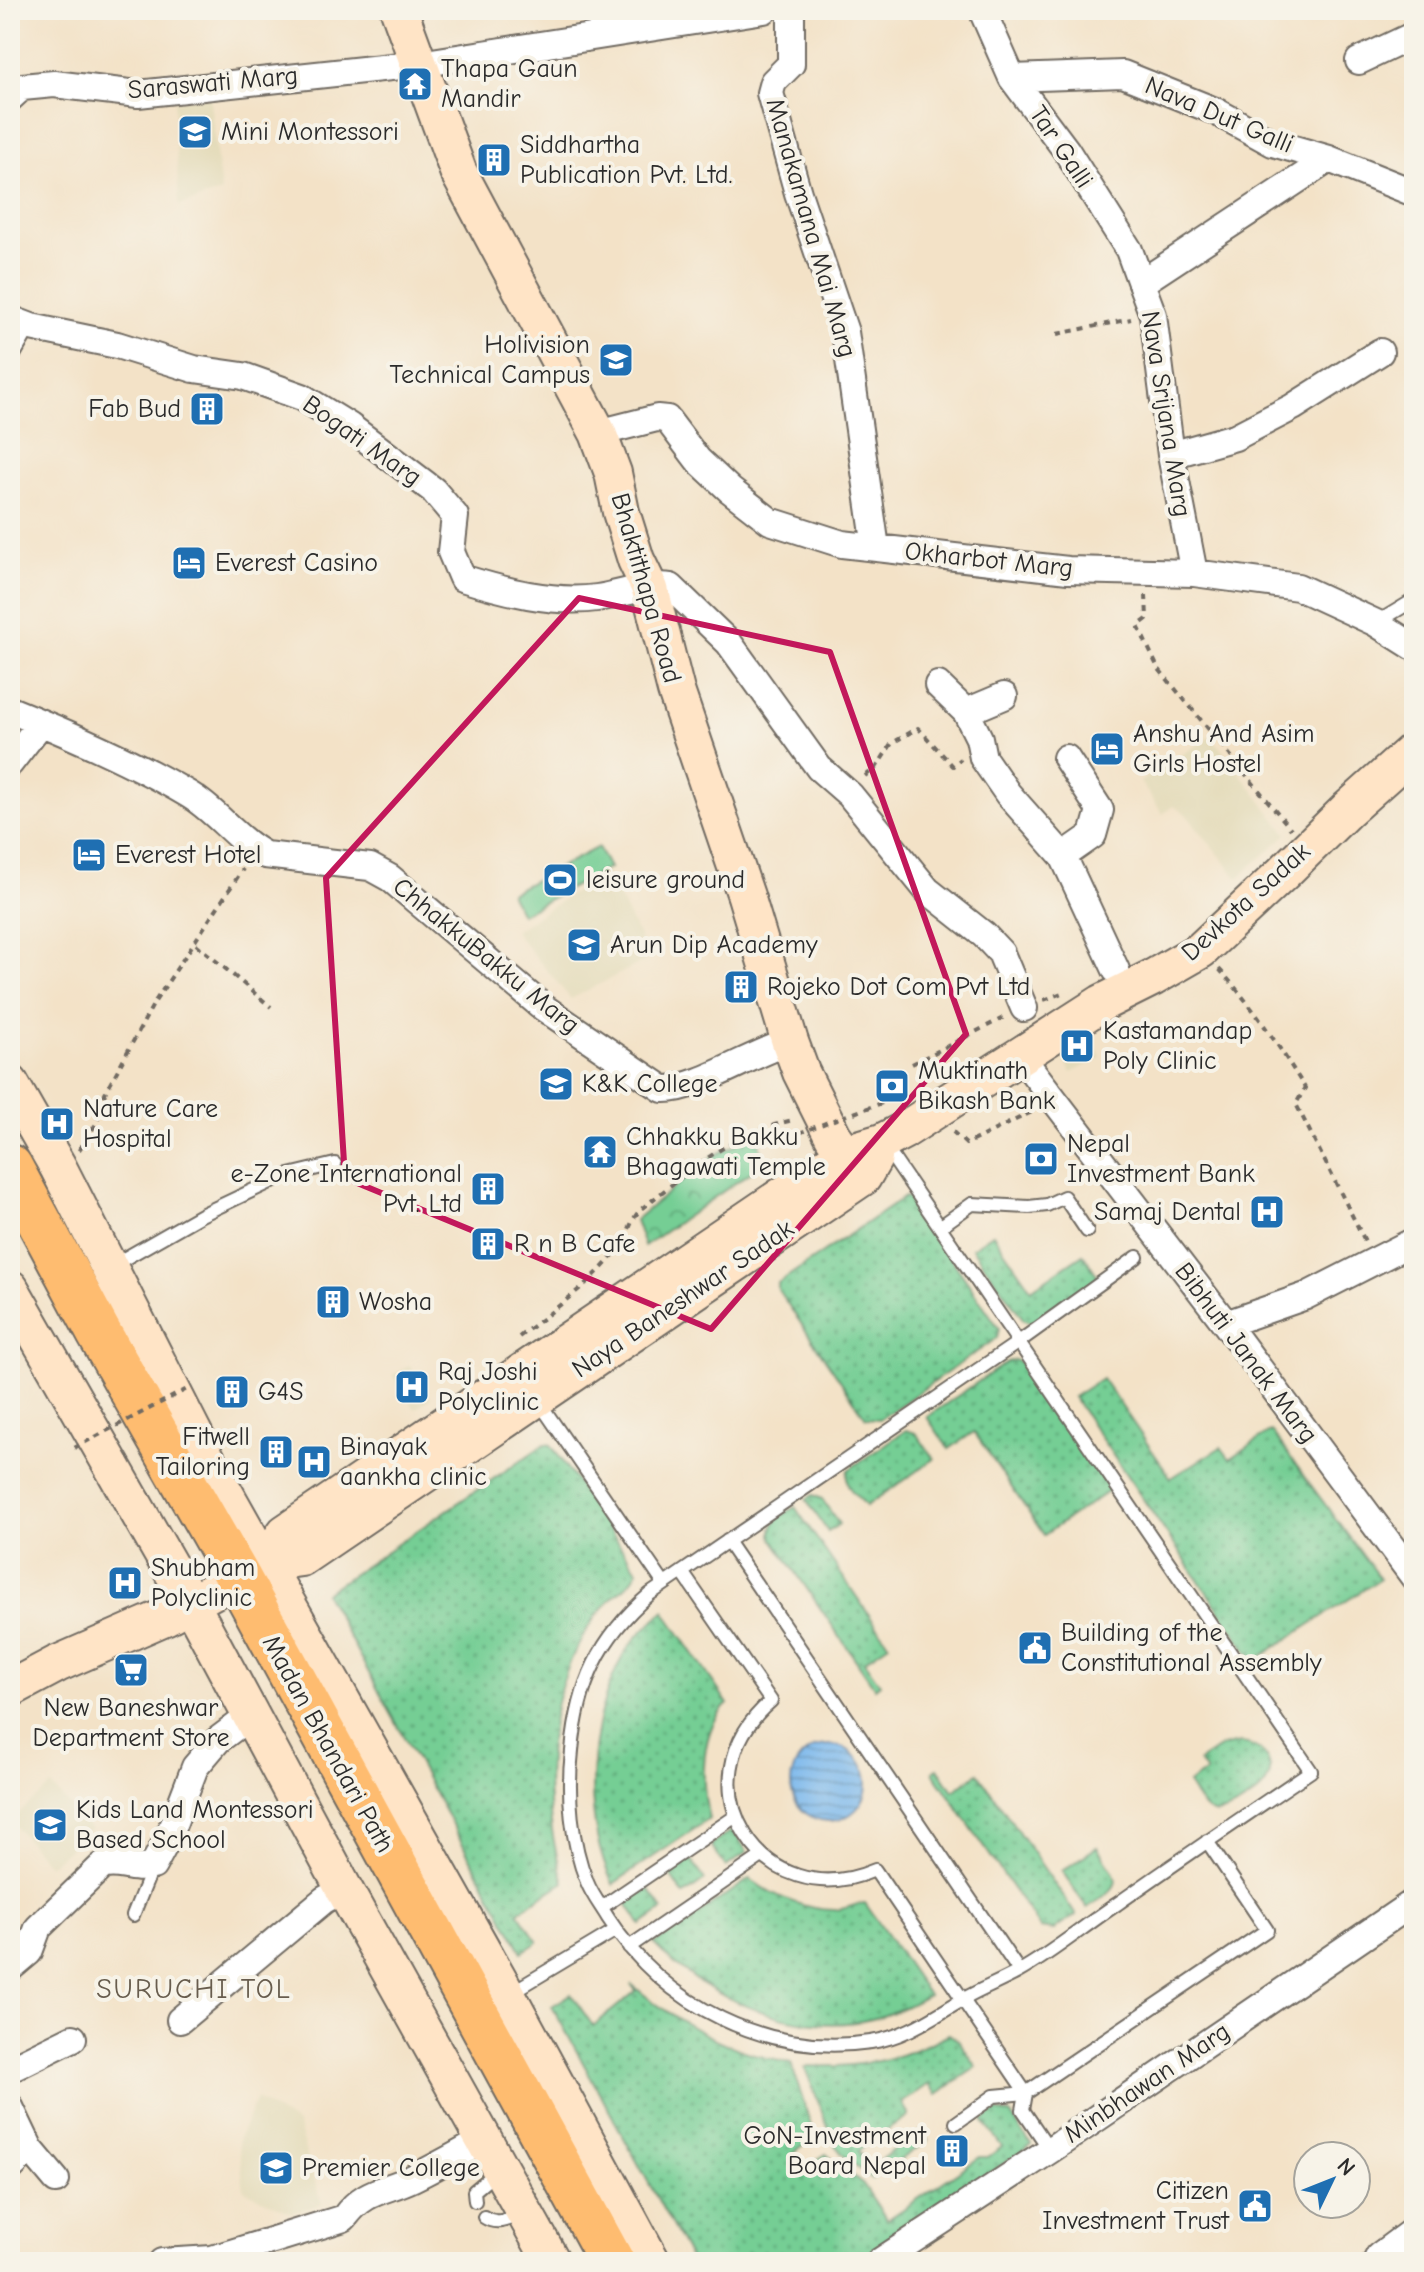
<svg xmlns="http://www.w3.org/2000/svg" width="1424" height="2272" font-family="'Comic Neue',sans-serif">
<defs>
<pattern id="grass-dots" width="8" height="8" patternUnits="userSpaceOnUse" patternTransform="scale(2)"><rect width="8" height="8" fill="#74ce94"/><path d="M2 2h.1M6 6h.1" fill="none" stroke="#5fa779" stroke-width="1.8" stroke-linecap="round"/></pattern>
<pattern id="park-crowns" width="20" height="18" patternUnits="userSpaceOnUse" patternTransform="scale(2)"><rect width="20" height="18" fill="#74ce94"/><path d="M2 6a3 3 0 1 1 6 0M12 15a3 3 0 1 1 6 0" fill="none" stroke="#5fa779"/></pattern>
<pattern id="water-rules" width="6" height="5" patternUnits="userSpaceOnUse" patternTransform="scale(2)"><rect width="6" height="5" fill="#7ab8ed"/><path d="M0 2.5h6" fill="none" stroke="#6496c0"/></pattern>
</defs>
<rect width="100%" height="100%" fill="#f7f3e8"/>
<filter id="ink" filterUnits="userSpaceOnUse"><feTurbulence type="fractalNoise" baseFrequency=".0125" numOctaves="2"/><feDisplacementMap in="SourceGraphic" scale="16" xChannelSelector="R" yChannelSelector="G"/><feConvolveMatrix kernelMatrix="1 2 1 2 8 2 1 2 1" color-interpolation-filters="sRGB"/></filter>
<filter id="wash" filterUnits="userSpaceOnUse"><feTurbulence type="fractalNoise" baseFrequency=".006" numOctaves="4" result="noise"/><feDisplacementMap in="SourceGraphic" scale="32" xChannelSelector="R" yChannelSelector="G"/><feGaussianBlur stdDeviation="1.8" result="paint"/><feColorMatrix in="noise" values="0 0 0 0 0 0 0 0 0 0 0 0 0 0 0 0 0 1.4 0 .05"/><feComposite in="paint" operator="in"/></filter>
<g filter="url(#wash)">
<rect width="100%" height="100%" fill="#f3e2c7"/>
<path fill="#e4dbba" d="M209 93 221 192 179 206 174 102Z
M1211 736 1287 834 1238 878 1185 813 1173 806 1163 814 1140 782Z
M606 872 650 958 571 999 514 931Z
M1082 1020 1101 1058 1071 1073 1053 1034Z
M410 1365 431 1398 415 1409 393 1375Z
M51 1786 91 1829 49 1866 10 1820Z
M256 2099 297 2124 322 2204 291 2213 244 2190 238 2140Z"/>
<path fill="url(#grass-dots)" stroke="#507c60" stroke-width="2" d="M905 1197 910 1199 999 1328 997 1338 880 1419 866 1418 778 1290V1283Z
M993 1234 1031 1289 1083 1254 1099 1278 1034 1324 1024 1320 972 1248Z
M1015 1360 1024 1365 1110 1490 1044 1535 974 1432 949 1449 927 1417 1007 1362Z
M1102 1378 1171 1478 1221 1447 1230 1459 1271 1431 1380 1579 1254 1661 1073 1397Z
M906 1430 916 1433 934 1459 866 1506C858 1494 843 1491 848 1470Z
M545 1444 551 1445 637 1570C634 1584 618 1591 609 1601 601 1610 592 1621 586 1631 542 1704 539 1802 564 1882L518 1912 538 1942 522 1952 325 1593Z
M813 1495 822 1499 839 1524 828 1532 806 1499Z
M795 1507 889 1644 864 1661 880 1684 875 1688 773 1539C768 1521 783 1515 795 1507Z
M664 1611 728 1704C699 1729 701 1785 709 1819L613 1884C581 1819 587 1719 623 1656 633 1638 649 1625 664 1611Z
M1241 1743C1260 1744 1278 1763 1266 1783 1260 1794 1225 1817 1213 1813 1201 1810 1195 1793 1188 1784L1206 1772 1199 1762 1221 1747Z
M938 1768 953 1791 978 1773 1076 1915 1054 1930 1040 1928 933 1772Z
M733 1830 747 1852 726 1867 711 1845Z
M1097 1847C1122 1884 1125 1882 1087 1908L1062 1871Z
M691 1859 705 1880 684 1895 669 1874Z
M750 1879C774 1896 805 1910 834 1910 845 1909 855 1904 865 1903L928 1995C909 2005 892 2014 872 2019 796 2037 706 1999 654 1944Z
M648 1888 663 1910 641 1925 627 1903Z
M631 1984C677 2023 731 2053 791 2063L815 2138 790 2156 800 2171 826 2154 863 2184 887 2220 980 2157H988L1002 2147 983 2120 997 2111 1010 2114 1031 2145 859 2262H692L552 2006 571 1994 593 2026 636 1991Z
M949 2034 959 2041 977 2067 937 2094 929 2084 902 2103 909 2115 858 2151 870 2167 921 2131 928 2141 872 2179 844 2156 835 2145 805 2068 808 2066C863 2068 900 2060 949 2034Z"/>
<path fill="url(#park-crowns)" stroke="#507c60" stroke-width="2" d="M757 1134 764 1163 644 1246 635 1220 711 1157Z"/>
<path fill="#74ce94" stroke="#507c60" stroke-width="2" d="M598 847 609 868 521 914 510 893Z"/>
<path fill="url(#water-rules)" stroke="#52728c" stroke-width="2" d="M791 1783a38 38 0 1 1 76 0a38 38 0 1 1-76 0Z"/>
</g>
<g filter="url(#ink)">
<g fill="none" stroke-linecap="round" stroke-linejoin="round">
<defs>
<path id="lane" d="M10 362 30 327
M1376 623 1414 600
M884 1145 1311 1771C1246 1815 1181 1859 1117 1904 1084 1926 1052 1953 1018 1972 1000 1982 981 1989 964 1999 934 2016 906 2037 871 2042 766 2057 665 2006 608 1918 601 1906 592 1895 587 1882 571 1842 567 1793 572 1751 578 1684 599 1638 650 1594L1020 1341 1137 1257
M941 1226 972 1204 1029 1207 1047 1205 1064 1197 1087 1231
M122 1260 201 1215 281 1177 335 1164
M539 1402 664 1584
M727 1541 1019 1971
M682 1572 771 1701C677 1781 761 1919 875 1870L1026 2093 1023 2110 1050 2150
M602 1907 736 1816
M133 1915 153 1866
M629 1947 762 1856
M509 1994 616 1930
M956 2123 994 2096 1026 2093 1267 1930 1207 1841
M475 2201 474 2191 499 2170
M484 2217C497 2226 509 2219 521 2213"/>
<path id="street" d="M791 10V64L773 82 770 93 798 193 845 332 876 548
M982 10 1012 78 1066 150 1129 250 1141 283
M1359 61 1414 35
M1012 78 1123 74 1215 111 1273 143 1329 159
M10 98 22 87 54 84 138 94 419 64 764 10
M10 319 31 327 117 345 194 369 243 376 302 397 349 426 433 490 455 516 451 552 462 578C504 591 553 604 597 598 619 595 650 583 671 587L729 643 819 768 850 795 927 890 984 935 1001 953 1024 1008
M598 433 657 418 667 419 698 460 730 490 770 521 842 544 1068 570 1194 573 1298 587 1376 623 1414 647
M1171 455 1235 437 1293 407 1380 352
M1194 573 1171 455 1153 315 1141 283 1329 159 1414 193
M938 685 966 712 979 738 983 758 1008 794 1063 856 1116 970
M10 710C70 734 132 761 188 794 216 810 236 840 265 855L370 867 390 878 544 1008 663 1089C695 1091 754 1052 790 1042
M966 712 1004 696
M10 763 41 723
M1063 856 1093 835 1100 810 1066 758
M1019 1054 1226 1324 1414 1577
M1226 1324 1306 1296 1414 1241
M10 1968 29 1952 38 1928 102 1866C120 1860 129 1872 153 1866L167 1840 195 1767 218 1740 250 1716
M180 2020 324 1900 344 1889
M10 2069 73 2038
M10 2107 30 2149 10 2168
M30 2149 56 2180
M162 2262 212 2259 344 2218C365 2189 384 2192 413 2178 438 2166 462 2152 486 2139
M879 2262 1050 2150 1414 1902
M1376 2262 1379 2256 1414 2230"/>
<path id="secondary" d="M399 10 458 171 598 433 613 473 621 512 636 560 650 589 676 691 746 896 790 1042 801 1072 833 1136 863 1177
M10 1083 58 1167 217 1479 507 1994 652 2262
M10 1288 191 1604 344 1889 552 2262
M265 1563 285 1533 845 1153 882 1142 903 1131 1102 1003 1154 977 1201 950 1283 873 1348 809 1414 750
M10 1689 57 1664 167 1616 265 1563 301 1558 863 1177 874 1158"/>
<path id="highway" d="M10 1167 99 1333 239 1579 612 2262"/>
</defs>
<use href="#lane" stroke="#716b62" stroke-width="16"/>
<use href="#street" stroke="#716b62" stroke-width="30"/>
<use href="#secondary" stroke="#716b62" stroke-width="40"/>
<use href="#highway" stroke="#716b62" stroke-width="48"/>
<path stroke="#716b62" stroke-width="4" stroke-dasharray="6 6" stroke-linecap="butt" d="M1057 334 1131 319
M1146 595 1147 619 1138 626 1158 668 1291 829
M865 776 876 768 892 743 918 728 953 766 961 759
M196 944 271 1007
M1219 969C1252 1005 1279 1046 1305 1088L1296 1104 1365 1241
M1044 1000 1062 993
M912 1064 1003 1018
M854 1113 882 1103
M953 1132 966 1144 1036 1110
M787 1138 799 1133
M79 1150 96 1124 105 1093 154 1003 243 869
M519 1337C550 1312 598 1279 620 1246 629 1234 630 1220 641 1209 692 1169 728 1135 793 1120"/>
<use href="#lane" stroke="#fff" stroke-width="12"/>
<use href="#street" stroke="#fff" stroke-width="26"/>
<use href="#secondary" stroke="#ffe4c6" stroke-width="36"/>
<use href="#highway" stroke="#febc70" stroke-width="44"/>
<path stroke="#716b62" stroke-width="4" stroke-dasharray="6 6" stroke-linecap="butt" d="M799 1133 847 1115
M74 1448 189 1388"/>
</g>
</g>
<path fill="none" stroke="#c2185b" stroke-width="6" stroke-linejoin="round" d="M579 598 830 652 966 1034 711 1329 345 1178 326 878Z"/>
<defs>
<symbol id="temple-square" viewBox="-11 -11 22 22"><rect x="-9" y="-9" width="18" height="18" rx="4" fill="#1f6fb2" stroke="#f7f3e8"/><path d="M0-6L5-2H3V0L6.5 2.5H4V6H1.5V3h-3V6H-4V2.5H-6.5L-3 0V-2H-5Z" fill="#fff"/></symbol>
<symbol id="school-square" viewBox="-11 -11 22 22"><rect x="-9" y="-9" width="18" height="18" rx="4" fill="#1f6fb2" stroke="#f7f3e8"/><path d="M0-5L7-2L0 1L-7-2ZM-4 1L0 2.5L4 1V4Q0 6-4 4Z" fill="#fff"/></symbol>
<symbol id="building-square" viewBox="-11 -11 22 22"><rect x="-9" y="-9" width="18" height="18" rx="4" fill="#1f6fb2" stroke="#f7f3e8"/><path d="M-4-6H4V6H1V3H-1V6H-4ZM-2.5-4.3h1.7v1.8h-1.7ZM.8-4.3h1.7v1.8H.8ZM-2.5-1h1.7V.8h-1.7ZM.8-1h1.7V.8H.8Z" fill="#fff"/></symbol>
<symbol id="hotel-square" viewBox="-11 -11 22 22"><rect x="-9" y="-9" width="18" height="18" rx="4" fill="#1f6fb2" stroke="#f7f3e8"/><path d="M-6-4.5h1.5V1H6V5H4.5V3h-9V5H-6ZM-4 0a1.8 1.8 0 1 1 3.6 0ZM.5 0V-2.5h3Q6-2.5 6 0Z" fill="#fff"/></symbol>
<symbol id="stadium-square" viewBox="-11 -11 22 22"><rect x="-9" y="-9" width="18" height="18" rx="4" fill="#1f6fb2" stroke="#f7f3e8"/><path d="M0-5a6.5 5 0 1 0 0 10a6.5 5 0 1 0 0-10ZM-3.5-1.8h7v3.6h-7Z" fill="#fff"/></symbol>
<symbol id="hospital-square" viewBox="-11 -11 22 22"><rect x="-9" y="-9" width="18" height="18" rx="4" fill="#1f6fb2" stroke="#f7f3e8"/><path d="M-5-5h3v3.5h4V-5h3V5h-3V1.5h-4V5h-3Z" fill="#fff"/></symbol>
<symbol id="university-square" viewBox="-11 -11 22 22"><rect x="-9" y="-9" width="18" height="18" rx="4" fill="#1f6fb2" stroke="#f7f3e8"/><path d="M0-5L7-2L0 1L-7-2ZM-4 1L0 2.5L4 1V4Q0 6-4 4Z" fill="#fff"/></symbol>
<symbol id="bank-square" viewBox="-11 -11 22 22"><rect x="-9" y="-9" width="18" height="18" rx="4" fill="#1f6fb2" stroke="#f7f3e8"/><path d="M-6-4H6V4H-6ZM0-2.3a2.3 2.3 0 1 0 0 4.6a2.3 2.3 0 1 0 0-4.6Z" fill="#fff"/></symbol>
<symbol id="civic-square" viewBox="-11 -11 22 22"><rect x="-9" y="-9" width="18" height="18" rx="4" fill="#1f6fb2" stroke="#f7f3e8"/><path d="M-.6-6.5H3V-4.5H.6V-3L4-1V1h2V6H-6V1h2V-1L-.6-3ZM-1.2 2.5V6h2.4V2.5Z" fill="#fff"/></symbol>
<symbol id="supermarket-square" viewBox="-11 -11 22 22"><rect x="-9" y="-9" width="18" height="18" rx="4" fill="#1f6fb2" stroke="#f7f3e8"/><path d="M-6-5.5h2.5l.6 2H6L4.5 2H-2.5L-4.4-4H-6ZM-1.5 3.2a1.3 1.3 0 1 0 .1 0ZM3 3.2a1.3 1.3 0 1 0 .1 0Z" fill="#fff"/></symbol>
</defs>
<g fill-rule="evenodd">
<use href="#temple-square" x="395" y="64" width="40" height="40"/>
<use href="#school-square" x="175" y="112" width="40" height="40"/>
<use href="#building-square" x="474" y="140" width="40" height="40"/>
<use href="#school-square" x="596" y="340" width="40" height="40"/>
<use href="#building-square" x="187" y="389" width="40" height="40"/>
<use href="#hotel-square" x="169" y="543" width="40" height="40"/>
<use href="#hotel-square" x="1087" y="729" width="40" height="40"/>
<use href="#hotel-square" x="69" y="835" width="40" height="40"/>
<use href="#stadium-square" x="540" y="860" width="40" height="40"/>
<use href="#school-square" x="564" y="925" width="40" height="40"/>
<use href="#building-square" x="721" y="967" width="40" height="40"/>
<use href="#hospital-square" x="1057" y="1026" width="40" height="40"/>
<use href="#university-square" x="536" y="1064" width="40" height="40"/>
<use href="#bank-square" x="872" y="1066" width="40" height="40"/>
<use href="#hospital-square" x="37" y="1104" width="40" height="40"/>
<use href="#temple-square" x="580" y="1132" width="40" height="40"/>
<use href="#bank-square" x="1021" y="1139" width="40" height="40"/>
<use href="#building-square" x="468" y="1169" width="40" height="40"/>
<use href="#hospital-square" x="1247" y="1192" width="40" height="40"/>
<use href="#building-square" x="468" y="1224" width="40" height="40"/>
<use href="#building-square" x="313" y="1282" width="40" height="40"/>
<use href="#hospital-square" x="392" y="1367" width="40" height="40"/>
<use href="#building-square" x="212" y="1372" width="40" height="40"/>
<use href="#building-square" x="256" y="1432" width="40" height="40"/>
<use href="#hospital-square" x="294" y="1442" width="40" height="40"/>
<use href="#hospital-square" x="105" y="1563" width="40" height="40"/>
<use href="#civic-square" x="1015" y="1628" width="40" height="40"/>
<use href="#supermarket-square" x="111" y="1650" width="40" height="40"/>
<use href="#school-square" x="30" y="1805" width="40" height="40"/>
<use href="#building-square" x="932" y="2131" width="40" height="40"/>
<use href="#university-square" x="256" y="2148" width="40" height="40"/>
<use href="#civic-square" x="1235" y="2186" width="40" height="40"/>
</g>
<g text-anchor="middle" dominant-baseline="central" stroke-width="8" stroke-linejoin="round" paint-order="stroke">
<g font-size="26" fill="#2b2b2b" stroke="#f7f3e8" text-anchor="start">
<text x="441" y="69">Thapa Gaun<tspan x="441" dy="30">Mandir</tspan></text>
<text x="221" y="132">Mini Montessori</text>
<text x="520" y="145">Siddhartha<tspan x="520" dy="30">Publication Pvt. Ltd.</tspan></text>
<text x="590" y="345" text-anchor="end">Holivision<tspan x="590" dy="30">Technical Campus</tspan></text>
<text x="181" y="409" text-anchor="end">Fab Bud</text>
<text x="215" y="563">Everest Casino</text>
<text x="1133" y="734">Anshu And Asim<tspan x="1133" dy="30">Girls Hostel</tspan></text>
<text x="115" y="855">Everest Hotel</text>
<text x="586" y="880">leisure ground</text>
<text x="610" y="945">Arun Dip Academy</text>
<text x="767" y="987">Rojeko Dot Com Pvt Ltd</text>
<text x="1103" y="1031">Kastamandap<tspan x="1103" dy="30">Poly Clinic</tspan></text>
<text x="918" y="1071">Muktinath<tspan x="918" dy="30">Bikash Bank</tspan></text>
<text x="582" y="1084">K&amp;K College</text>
<text x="83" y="1109">Nature Care<tspan x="83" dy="30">Hospital</tspan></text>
<text x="626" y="1137">Chhakku Bakku<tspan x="626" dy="30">Bhagawati Temple</tspan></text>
<text x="1067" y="1144">Nepal<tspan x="1067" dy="30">Investment Bank</tspan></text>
<text x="462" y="1174" text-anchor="end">e-Zone International<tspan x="462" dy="30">Pvt. Ltd</tspan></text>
<text x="1241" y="1212" text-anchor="end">Samaj Dental</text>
<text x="514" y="1244">R n B Cafe</text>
<text x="359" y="1302">Wosha</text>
<text x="438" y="1372">Raj Joshi<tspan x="438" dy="30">Polyclinic</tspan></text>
<text x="258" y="1392">G4S</text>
<text x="250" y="1437" text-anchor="end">Fitwell<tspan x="250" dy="30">Tailoring</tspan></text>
<text x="340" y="1447">Binayak<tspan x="340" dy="30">aankha clinic</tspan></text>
<text x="151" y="1568">Shubham<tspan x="151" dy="30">Polyclinic</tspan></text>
<text x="1061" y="1633">Building of the<tspan x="1061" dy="30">Constitutional Assembly</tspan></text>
<text x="131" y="1708" text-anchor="middle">New Baneshwar<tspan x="131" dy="30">Department Store</tspan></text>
<text x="76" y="1810">Kids Land Montessori<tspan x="76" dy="30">Based School</tspan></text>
<text x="926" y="2136" text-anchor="end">GoN-Investment<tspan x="926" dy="30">Board Nepal</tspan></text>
<text x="302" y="2168">Premier College</text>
<text x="1229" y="2191" text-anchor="end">Citizen<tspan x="1229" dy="30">Investment Trust</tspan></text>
</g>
<g font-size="26" fill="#2b2b2b" stroke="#f7f3e8">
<text transform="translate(213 83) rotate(-5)">Saraswati Marg</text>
<text transform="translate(1219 115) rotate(23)">Nava Dut Galli</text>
<text transform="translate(1061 147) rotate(56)">Tar Galli</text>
<text transform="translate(811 228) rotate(74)">Manakamana Mai Marg</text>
<text transform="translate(1166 414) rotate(81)">Nava Srijana Marg</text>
<text transform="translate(362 441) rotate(35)">Bogati Marg</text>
<text transform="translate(989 560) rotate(6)">Okharbot Marg</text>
<text transform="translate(646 588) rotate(74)">Bhaktithapa Road</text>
<text transform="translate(1246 902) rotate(-42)">Devkota Sadak</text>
<text transform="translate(486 956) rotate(39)">ChhakkuBakku Marg</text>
<text transform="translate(683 1299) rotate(-34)">Naya Baneshwar Sadak</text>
<text transform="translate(1246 1353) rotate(53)">Bibhuti Janak Marg</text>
<text transform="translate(328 1744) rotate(61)">Madan Bhandari Path</text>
<text transform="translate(1147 2083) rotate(-34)">Minbhawan Marg</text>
</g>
<g font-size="28" letter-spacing="2" fill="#685d4e" stroke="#f7f3e8">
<text x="194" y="1989">SURUCHI TOL</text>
</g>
</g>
<rect width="1424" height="2272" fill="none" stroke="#f7f3e8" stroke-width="40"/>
<g transform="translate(1332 2180) rotate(47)"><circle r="38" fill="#f7f3e8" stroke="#a5a39c" stroke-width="2"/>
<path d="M0-6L14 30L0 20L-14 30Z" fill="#1f6fb2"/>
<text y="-12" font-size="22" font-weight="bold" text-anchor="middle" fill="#2b2b2b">N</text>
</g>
</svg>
